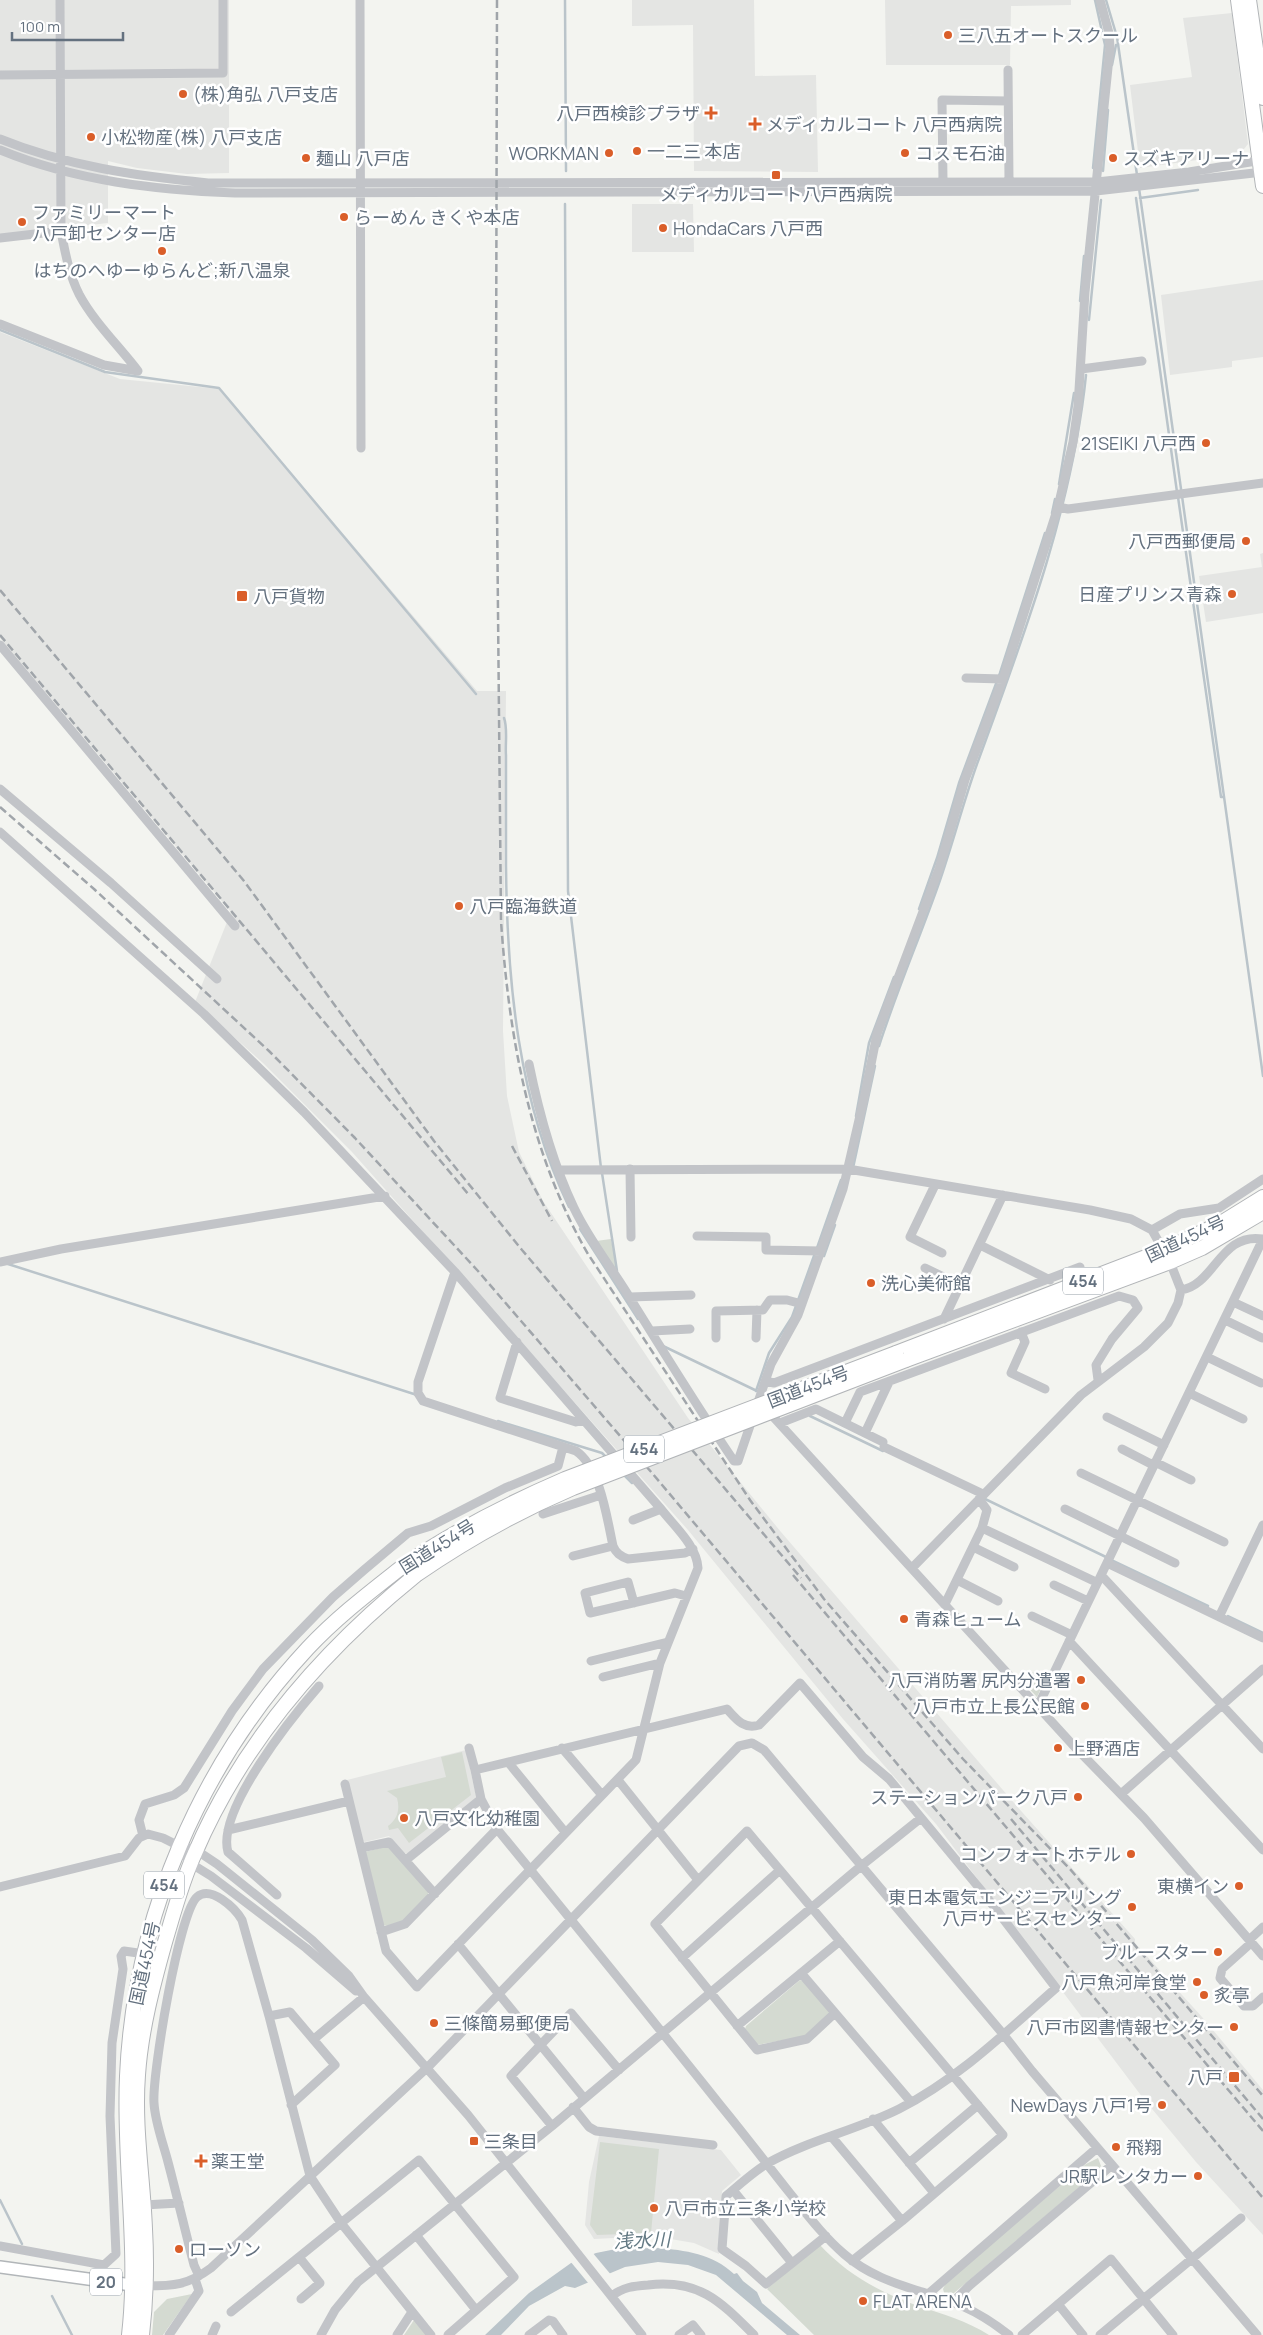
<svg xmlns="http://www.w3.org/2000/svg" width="1263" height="2335" font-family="Manrope,'Noto Sans JP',sans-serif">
<rect width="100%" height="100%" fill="#f3f4f0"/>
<path fill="#e4e5e3" d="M0 0H229V173L187 174 137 168 108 161V223L0 235Z
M632 0H754L755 76 816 75 818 172 694 171 693 25 632 26Z
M885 0H1071V5L1011 6 1010 65H886Z
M1232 13 1248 144 1240 154 1140 168 1130 85 1192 77 1183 18Z
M632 204H693L694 252H632Z
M1263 280V357L1232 361V367L1170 375 1161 295Z
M0 332 120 379 220 389 477 691H506L503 1031 507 1096 519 1152 543 1201 688 1418 781 1532 1015 1804 1135 1939V1943L1202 2017 1263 2090V2235L1196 2162 1143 2098 936 1824 843 1719 688 1530 352 1152 263 1063 195 1002 231 912 0 638Z
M1263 553V613L1206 622 1199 576 1262 567 1260 554Z
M466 1750 476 1796 475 1800 408 1854 404 1853 389 1836 365 1842 362 1841 347 1780Z
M599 2136 721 2150 741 2175 722 2191 719 2254 694 2243 653 2236 594 2239 585 2225 589 2182Z"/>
<path fill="#d4dad1" d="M611 1239 617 1271 596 1241Z
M1033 1672 1044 1682 1037 1697 1024 1683Z
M462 1752 471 1795 409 1843 398 1828 389 1830 388 1826C398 1819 400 1809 397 1798L387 1791 446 1777 441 1757Z
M388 1846 428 1892V1896C417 1908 401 1931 383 1925L365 1852Z
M800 1980 803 1981 830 2010 829 2015 806 2036 757 2045 745 2029 746 2026Z
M600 2142 659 2149 651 2233 597 2235 590 2225Z
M1098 2158 1101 2166 1095 2174 954 2293 948 2296H945L943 2289 947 2281 1086 2164Z
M819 2244C849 2276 878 2291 918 2306 943 2314 967 2321 989 2335H814L767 2289Z
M192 2294 163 2335H152L154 2312 167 2299Z
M414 2320 427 2335H404Z"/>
<path fill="#bac4ca" d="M631 2246C638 2249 648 2248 657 2248 685 2250 713 2254 734 2274L737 2273 743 2281 757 2292 762 2303 800 2335H787L716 2275 688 2265 658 2262 625 2267 575 2288 565 2286 529 2306 501 2335H485L529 2293 571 2263 596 2253Z"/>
<path fill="#f3f4f0" d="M592 2252 612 2276 589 2284 570 2261Z"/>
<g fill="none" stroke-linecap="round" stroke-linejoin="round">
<path stroke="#bac4ca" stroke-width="2.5" d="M565 0 566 171
M1106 0 1117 37 1137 175
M1112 65 1116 45
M1093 168 1105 45 1095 0
M1103 171 1108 110
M1139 188 1263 1076
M1136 198 1177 492
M1140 198 1198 190
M565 204 568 891 601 1168
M1080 301 1084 256
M1089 320 1101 200
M0 330 105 372 219 388 476 694
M1059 484 1074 393
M1178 497 1221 797H1224
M1052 513 1055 499
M504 718C508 728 505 745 506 755 506 792 506 829 506 866 507 981 518 1101 569 1207
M919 909 937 858 959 783 1000 673 1045 533
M879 1046C897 990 920 937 939 883 953 843 963 803 977 764 1023 638 1072 510 1086 375
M856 1116 869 1043 894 977
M853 1168 875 1066
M602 1173 617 1271
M580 1229 638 1319
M817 1248 841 1180
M824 1256 835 1225
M8 1264 417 1395
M663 1346 757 1391
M756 1391 769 1353 792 1317 815 1253
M810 1416 883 1451
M498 1421 602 1453 606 1457
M622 1473 632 1483
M983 1498 1106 1557
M1111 1560 1208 1606
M1228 1616 1263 1633
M0 2200 22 2244
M52 2296 72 2335"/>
<defs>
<path id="major" d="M0 2267 139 2286"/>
<path id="highway" d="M1238 0 1263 186
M1249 0 1263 98
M896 1353 1164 1250 1221 1223 1263 1197
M906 1360 1170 1262 1202 1248 1263 1212
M129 2335C139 2248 123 2163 127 2076 134 1918 200 1764 308 1648 337 1617 370 1592 403 1566
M142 2335C146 2300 147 2264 145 2229 143 2177 134 2127 138 2075 141 2030 153 1985 165 1942 174 1912 182 1881 195 1853 243 1741 322 1651 416 1575"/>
</defs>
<use href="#major" stroke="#b2b6b9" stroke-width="14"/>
<use href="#highway" stroke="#b2b5b8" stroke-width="16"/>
<path stroke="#c2c4c8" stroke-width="9" d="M60 0 61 231C65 252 69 274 79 294 94 322 119 346 138 371
M360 0 361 448
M1008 70 1009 181
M0 75 223 73V0
M0 139C66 166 137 176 208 183L1097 182 1189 172 1263 160
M0 150C75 181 155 190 235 193L1096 191 1263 172
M943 182 942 100 1008 101
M0 238 61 231
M0 324 104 365 138 371
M1081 369 1142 361
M1058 507 1068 509 1263 483
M0 645 235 926
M966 678 1003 679
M0 789 111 883 217 979
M0 832 204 1014 304 1112 455 1272 418 1382V1393L423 1401 576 1451C600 1467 607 1518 613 1546 616 1553 620 1556 628 1559L685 1553 693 1549
M529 1064C539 1113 552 1162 574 1208 589 1240 612 1268 630 1298 664 1353 698 1408 734 1461H738L771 1364 798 1315 843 1189 865 1094 877 1034 939 869 965 780 1003 679 1058 507 1073 442 1078 406 1085 292 1110 48 1109 33 1100 0
M630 1169 631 1237
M558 1170 848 1169 1090 1210 1131 1219 1152 1230 1170 1262 1181 1290 1178 1303 1168 1323 1144 1347 1081 1395 912 1568
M935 1185 910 1237 942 1253
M1152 1230 1180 1214 1219 1208 1263 1179
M697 1236 766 1237V1250L821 1251
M980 1245 1050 1280
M0 1262 61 1249 385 1196
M925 1268 960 1285
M1181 1290C1215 1285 1220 1232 1263 1239
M630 1297 691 1295
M1233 1302 1263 1316
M944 1319 1003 1195
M1225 1320 1262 1338
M652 1331 690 1329
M1021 1332 1025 1342 1011 1373 1045 1389
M716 1338V1311L763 1310 770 1300H787L802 1304
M756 1338 757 1310
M517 1342 500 1398 576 1422 584 1420
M1207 1357 1261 1383
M765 1381 774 1383 1080 1267
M1189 1393 1243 1419
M767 1410 1072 1744 1144 1818 1263 1956
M1107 1417 1164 1445
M780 1423 816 1409 883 1442
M845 1423 860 1392 1119 1296 1133 1300 1138 1308 1112 1339 1096 1365 1098 1380
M865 1433 889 1382
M884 1447 983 1494
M1122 1449 1153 1465
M1155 1462 1191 1480
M1081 1473 1224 1542
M979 1499 987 1510 982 1528
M1065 1509 1175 1563
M543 1514 601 1495
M633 1520 661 1509
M973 1547 1014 1567
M573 1556 613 1546
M1107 1563 1263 1638
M1101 1575 1263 1749
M957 1580 998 1601
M1054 1585 1088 1601
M634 1603 628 1582 585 1593 590 1613 675 1593 686 1596
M945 1604 982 1528 1096 1582
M1032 1616 1072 1635
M1219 1617 1263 1525
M1069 1641 1263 1850
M591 1661 668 1642
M603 1677 660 1663
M1038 1706 1263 1239
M469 1748 475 1770
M562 1748 602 1795
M508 1762 565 1832
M618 1780 698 1880
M345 1784 386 1951 417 1987 636 1760 660 1663 698 1568C697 1546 674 1526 661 1509L455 1272
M1121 1794 1263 1669
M228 1830 349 1801
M143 1836 139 1820 145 1804 174 1795 184 1788 232 1711 263 1669 333 1597 364 1570 408 1533 431 1526 505 1488 558 1466 563 1447
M179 1846 190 1863 211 1876 306 1948 356 1991
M361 1848 389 1842 435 1894
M406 1860 481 1799
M0 1887 125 1856 139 1838 148 1834 163 1838 179 1846 196 1850 217 1864 312 1940 349 1976 364 1997 468 2115 642 2335
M277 1895 228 1852C216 1811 292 1717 319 1686
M381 1932 405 1924 497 1829
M1249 1940 1263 1927
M1251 1943 1222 1969 1220 1978 1244 2006H1253L1263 1997
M458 1944 584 2098
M682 1958 780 1870
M801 1973 911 2102
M835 2013 807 2039 757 2050 655 1924 747 1831 1003 2135 902 2221
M269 2016 290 2012 335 2065 291 2105
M737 2026 840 1941
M314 2039 364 1997
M573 2107 589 2127 596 2131 713 2145
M873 2119 934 2193
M552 2126 511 2076 571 2013 619 2070
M831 2136 902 2221 852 2261
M909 2163 978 2105
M733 2190 792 2263
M144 2205 179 2203
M416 2235 476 2310
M826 2236 766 2284 746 2266 722 2249 726 2196C739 2185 753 2172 768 2163 809 2140 857 2130 899 2109 958 2079 1006 2032 1056 1988L985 1895 889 1779 863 1757 800 1683 759 1725C744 1730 736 1719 727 1709L475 1770 481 1799 497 1829C572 1921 647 2013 721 2106 744 2134 766 2163 789 2192 806 2213 823 2236 844 2254 879 2285 923 2289 964 2307 980 2314 995 2324 1009 2335
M0 2246 104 2265 116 2254 110 2116 112 2043 123 1969 121 1956 124 1951 145 1954
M299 2257 320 2283 301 2299
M199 2276 194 2265C185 2230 177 2196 168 2162 163 2143 155 2122 154 2103 152 2074 179 1913 197 1897 211 1885 235 1908 242 1920L269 2016 310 2176 341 2223 431 2335
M146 2286C174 2286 188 2285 211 2268L428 2067 739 1746 752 1743 764 1750 1003 2034 1032 2071 1257 2335
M927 2295 1097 2148
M612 2296C623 2287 634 2286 648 2285 699 2279 720 2301 754 2335
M952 2303 969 2286 1112 2165
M1058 2304 1083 2335
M231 2312 419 2160 514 2277 448 2335
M169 2335 199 2291 195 2279
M212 2335 216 2326
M321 2335 335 2310 358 2282 552 2126 861 1866 921 1818
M397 2335 412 2312
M529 2335 549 2320 553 2321 563 2335
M679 2335 693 2325 701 2335
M1022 2335 1111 2259 1173 2335
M1100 2335 1241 2218"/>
<use href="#major" stroke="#fff" stroke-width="11"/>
<use href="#highway" stroke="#fff" stroke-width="14"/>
<path stroke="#a0a5aa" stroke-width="2.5" stroke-dasharray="8 4" stroke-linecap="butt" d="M497 0 496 405 501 921C509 1037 529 1152 588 1254L750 1500 824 1599 963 1759 1070 1869 1263 2096
M0 590 244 881 434 1141 522 1250 801 1578
M0 635 469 1195
M0 807 94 889 269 1051 355 1138 478 1271 652 1473 1263 2198
M512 1146 552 1221
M793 1575 1263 2131
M1011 1819 1263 2119"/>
<defs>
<path id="highway-bridge" d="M403 1566C454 1531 507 1504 565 1479L896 1353
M416 1575C465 1541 517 1512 573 1488L906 1360"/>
</defs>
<use href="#highway-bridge" stroke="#b2b5b8" stroke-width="16" stroke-linecap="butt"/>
<use href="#highway-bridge" stroke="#fff" stroke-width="14"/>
</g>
<g fill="#da5e29" stroke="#fff" stroke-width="2">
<circle cx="948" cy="35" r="5"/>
<circle cx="183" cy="94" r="5"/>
<path d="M708.5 105.5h5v5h5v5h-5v5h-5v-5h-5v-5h5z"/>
<path d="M752.5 116.5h5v5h5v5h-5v5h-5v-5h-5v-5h5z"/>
<circle cx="91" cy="137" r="5"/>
<circle cx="637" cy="151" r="5"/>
<circle cx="609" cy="153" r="5"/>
<circle cx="905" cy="153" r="5"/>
<circle cx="306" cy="158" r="5"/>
<circle cx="1113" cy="158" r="5"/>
<rect x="771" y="170" width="10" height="10" rx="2.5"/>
<circle cx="344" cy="217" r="5"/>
<circle cx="22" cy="222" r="5"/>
<circle cx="663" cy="228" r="5"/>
<circle cx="162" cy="251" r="5"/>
<circle cx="1206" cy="443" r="5"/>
<circle cx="1246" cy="541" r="5"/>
<circle cx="1232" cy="594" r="5"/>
<rect x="236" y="590" width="12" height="12" rx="2.5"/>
<circle cx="459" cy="906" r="5"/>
<circle cx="871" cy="1283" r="5"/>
<circle cx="904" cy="1619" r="5"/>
<circle cx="1081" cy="1680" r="5"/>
<circle cx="1085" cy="1706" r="5"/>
<circle cx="1058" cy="1748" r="5"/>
<circle cx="1078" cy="1797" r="5"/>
<circle cx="404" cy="1818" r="5"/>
<circle cx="1131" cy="1854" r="5"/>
<circle cx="1239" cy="1886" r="5"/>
<circle cx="1132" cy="1907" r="5"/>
<circle cx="1218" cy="1952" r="5"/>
<circle cx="1197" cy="1982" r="5"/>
<circle cx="1204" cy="1995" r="5"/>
<circle cx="434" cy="2023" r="5"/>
<circle cx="1234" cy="2027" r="5"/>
<rect x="1228" y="2071" width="12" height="12" rx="2.5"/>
<circle cx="1162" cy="2105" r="5"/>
<rect x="469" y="2136" width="10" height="10" rx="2.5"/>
<circle cx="1116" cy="2147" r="5"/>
<path d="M198.5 2153.5h5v5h5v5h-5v5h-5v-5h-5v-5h5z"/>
<circle cx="1198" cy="2176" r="5"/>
<circle cx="654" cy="2208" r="5"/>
<circle cx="179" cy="2249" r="5"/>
<circle cx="863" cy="2301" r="5"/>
</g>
<g text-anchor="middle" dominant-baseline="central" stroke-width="5" stroke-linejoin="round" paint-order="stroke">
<g fill="#fff" stroke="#929ca5" stroke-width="1">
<rect x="1063" y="1267.5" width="40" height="27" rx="4"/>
<rect x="624" y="1435.5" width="40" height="27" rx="4"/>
<rect x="144" y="1871.5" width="40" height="27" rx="4"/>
<rect x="90" y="2268.5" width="32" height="27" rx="4"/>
</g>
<g font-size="16" font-weight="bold" fill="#64717f">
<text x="1083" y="1281">454</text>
<text x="644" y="1449">454</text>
<text x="164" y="1885">454</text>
<text x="106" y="2282">20</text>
</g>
<g font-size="18" fill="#64717f" stroke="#fff" text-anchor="start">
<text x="958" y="35">三八五オートスクール</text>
<text x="193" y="94">(株)角弘 八戸支店</text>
<text x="700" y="113" text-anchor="end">八戸西検診プラザ</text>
<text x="766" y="124">メディカルコート 八戸西病院</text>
<text x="101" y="137">小松物産(株) 八戸支店</text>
<text x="647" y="151">一二三 本店</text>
<text x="599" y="153" text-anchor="end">WORKMAN</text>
<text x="915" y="153">コスモ石油</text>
<text x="316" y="158">麺山 八戸店</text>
<text x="1123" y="158">スズキアリーナ</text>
<text x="776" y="194" text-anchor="middle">メディカルコート八戸西病院</text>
<text x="32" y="212">ファミリーマート<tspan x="32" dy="21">八戸卸センター店</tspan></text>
<text x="354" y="217">らーめん きくや本店</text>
<text x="673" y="228">HondaCars 八戸西</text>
<text x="162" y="270" text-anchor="middle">はちのへゆーゆらんど;新八温泉</text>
<text x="1196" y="443" text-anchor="end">21SEIKI 八戸西</text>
<text x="1236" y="541" text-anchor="end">八戸西郵便局</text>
<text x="1222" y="594" text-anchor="end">日産プリンス青森</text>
<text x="253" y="596">八戸貨物</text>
<text x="469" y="906">八戸臨海鉄道</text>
<text x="881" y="1283">洗心美術館</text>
<text x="914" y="1619">青森ヒューム</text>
<text x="1071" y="1680" text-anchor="end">八戸消防署 尻内分遣署</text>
<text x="1075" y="1706" text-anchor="end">八戸市立上長公民館</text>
<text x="1068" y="1748">上野酒店</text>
<text x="1068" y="1797" text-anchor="end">ステーションパーク八戸</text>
<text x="414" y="1818">八戸文化幼稚園</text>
<text x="1121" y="1854" text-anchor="end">コンフォートホテル</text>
<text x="1229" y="1886" text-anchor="end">東横イン</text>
<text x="1122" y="1897" text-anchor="end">東日本電気エンジニアリング<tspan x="1122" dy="21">八戸サービスセンター</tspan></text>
<text x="1208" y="1952" text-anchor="end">ブルースター</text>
<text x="1187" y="1982" text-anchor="end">八戸魚河岸食堂</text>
<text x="1214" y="1995">炙亭</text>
<text x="444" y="2023">三條簡易郵便局</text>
<text x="1224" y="2027" text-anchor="end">八戸市図書情報センター</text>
<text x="1223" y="2077" text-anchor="end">八戸</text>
<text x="1152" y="2105" text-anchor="end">NewDays 八戸1号</text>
<text x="484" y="2141">三条目</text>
<text x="1126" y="2147">飛翔</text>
<text x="211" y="2161">薬王堂</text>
<text x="1188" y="2176" text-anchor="end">JR駅レンタカー</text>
<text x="664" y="2208">八戸市立三条小学校</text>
<text x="189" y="2249">ローソン</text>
<text x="873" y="2301">FLAT ARENA</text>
</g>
<g font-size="18" fill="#64717f" stroke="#fff">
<text transform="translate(1185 1238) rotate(-25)">国道454号</text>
<text transform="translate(808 1386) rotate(-21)">国道454号</text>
<text transform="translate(437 1546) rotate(-32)">国道454号</text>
<text transform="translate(144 1963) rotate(-78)">国道454号</text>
</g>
<g font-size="19" font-style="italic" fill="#647a84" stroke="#fff">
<text transform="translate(642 2240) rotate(-2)">浅水川</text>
</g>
</g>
<path d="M12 32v8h111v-8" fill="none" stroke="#64717f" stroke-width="2.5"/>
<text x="20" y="32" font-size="15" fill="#64717f" stroke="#ffffff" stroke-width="4" paint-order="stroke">100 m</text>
</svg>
